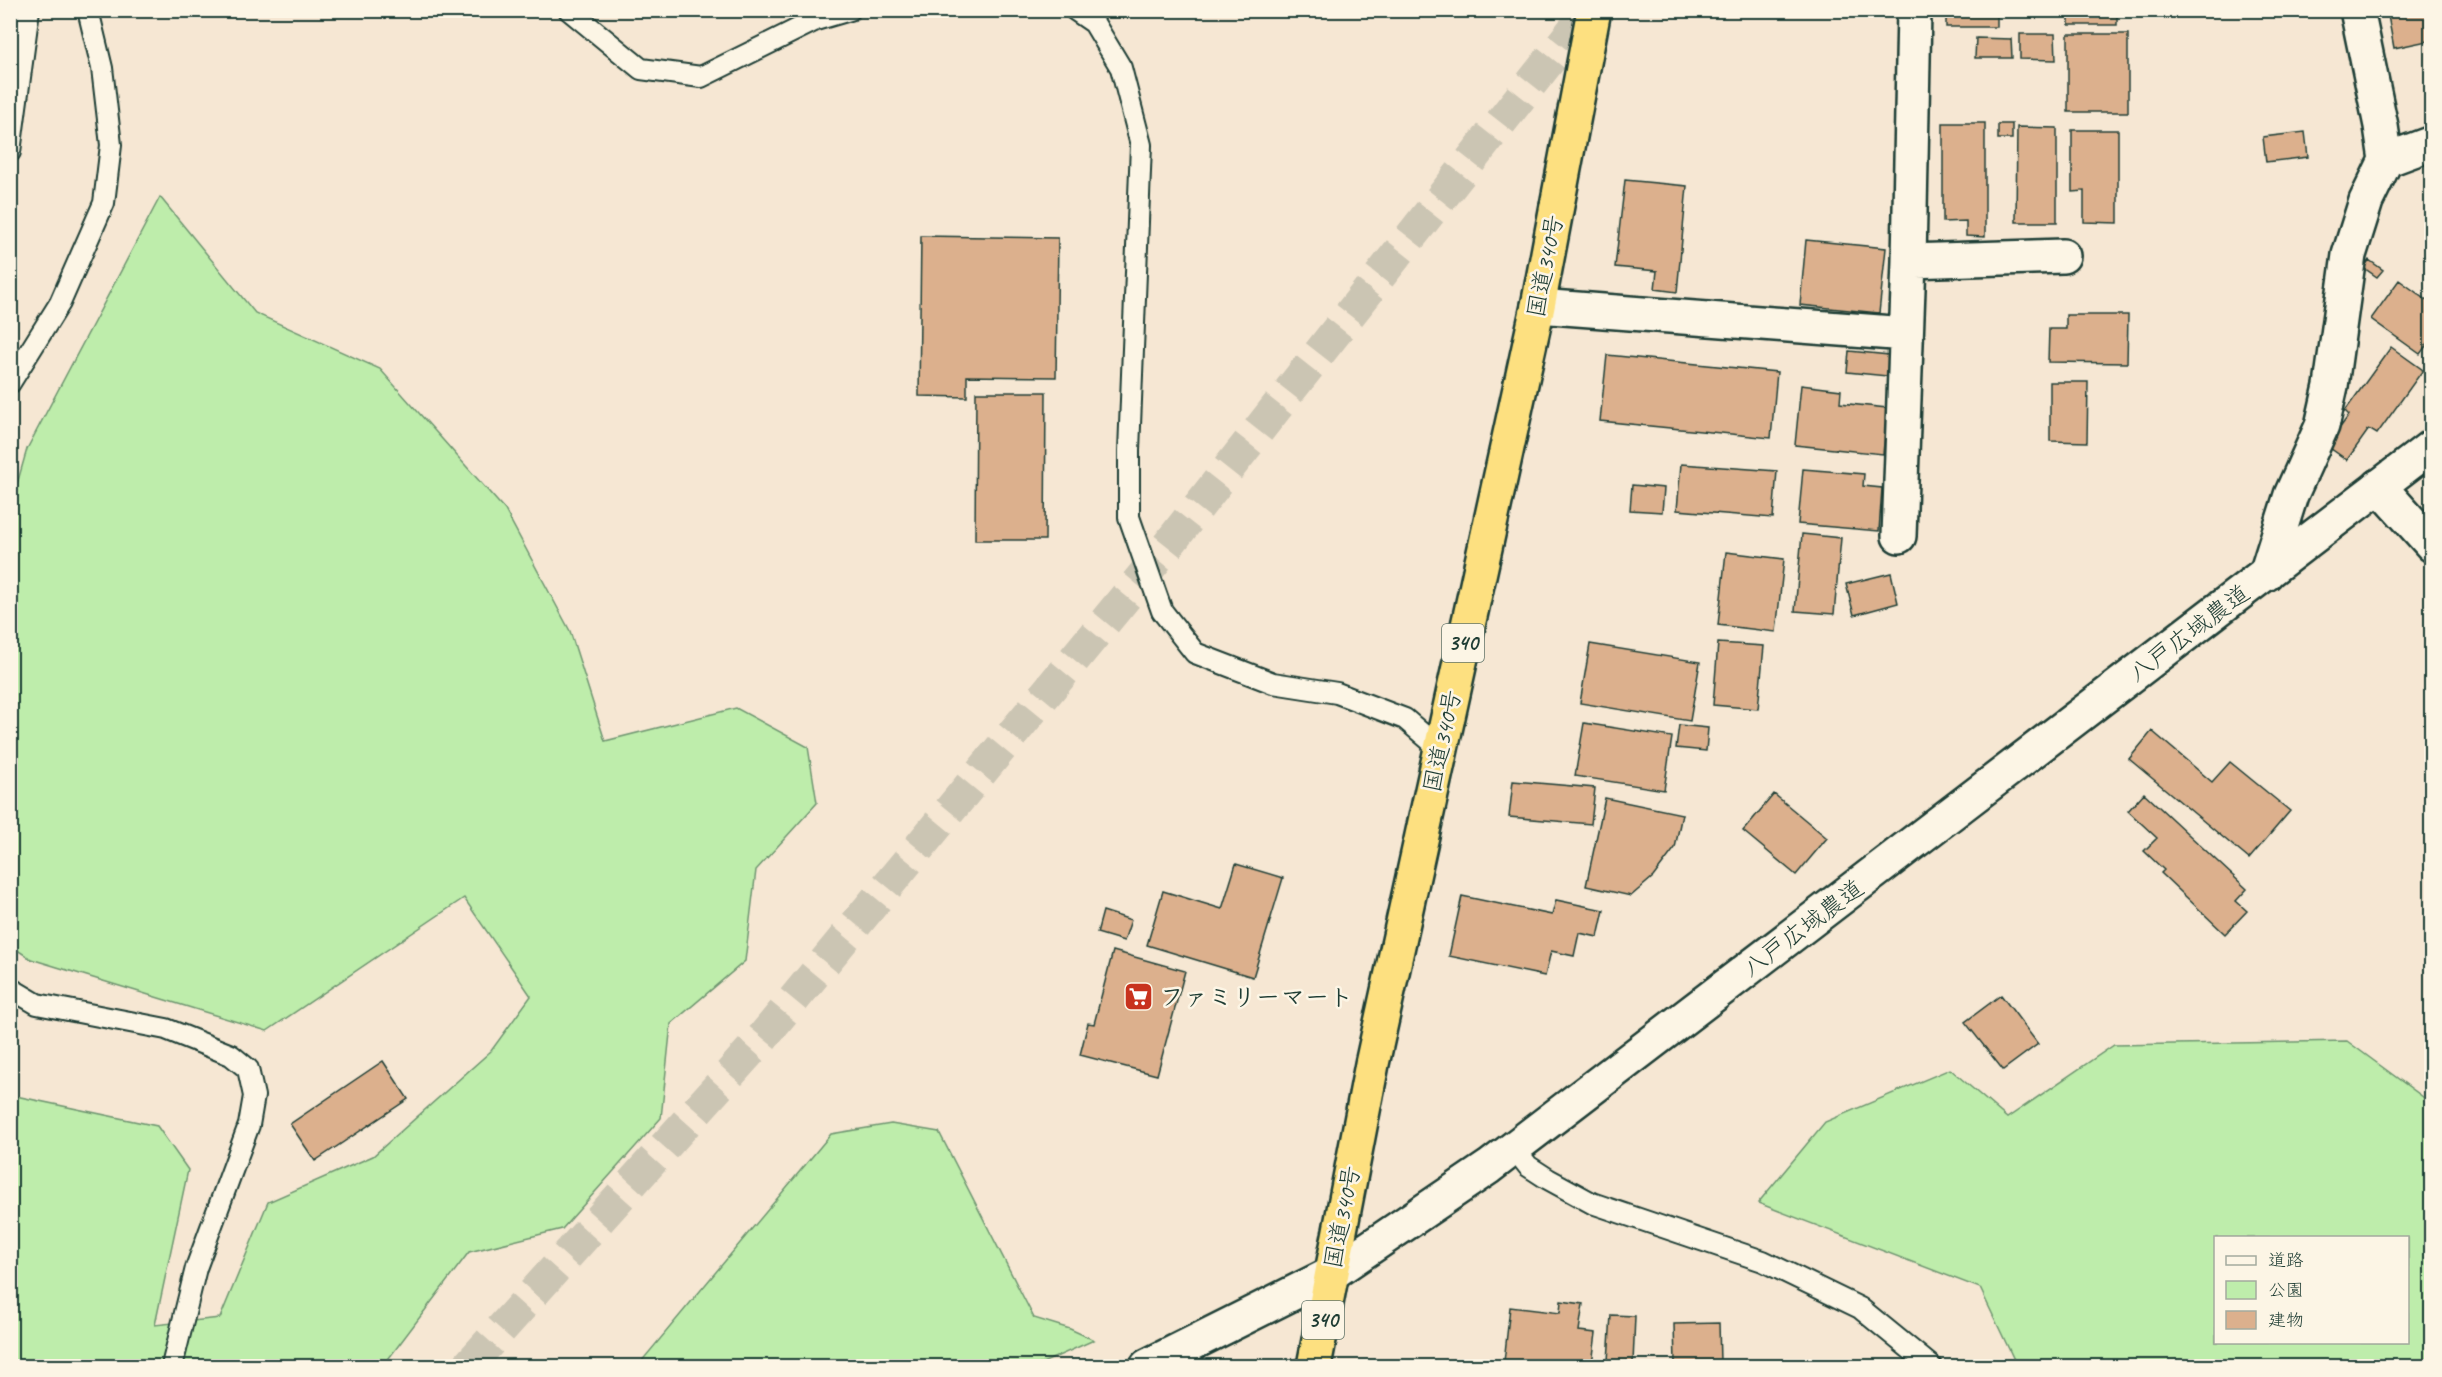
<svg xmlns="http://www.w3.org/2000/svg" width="2442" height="1377" font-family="Caveat,'Klee One',sans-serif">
<rect width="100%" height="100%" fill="#f6e7d3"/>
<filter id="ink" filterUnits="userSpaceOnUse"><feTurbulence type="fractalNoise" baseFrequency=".0167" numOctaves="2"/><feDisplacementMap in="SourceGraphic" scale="12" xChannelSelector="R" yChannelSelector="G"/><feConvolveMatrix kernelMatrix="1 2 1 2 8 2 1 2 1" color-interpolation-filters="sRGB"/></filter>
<g filter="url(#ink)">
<path fill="#beedab" stroke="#6e9570" stroke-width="1.5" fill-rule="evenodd" d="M160 197 255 313 380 369 505 510 570 631 605 741 736 708 808 747 817 803 756 870 745 961 671 1024 661 1118 562 1229 469 1252 383 1366H11V1095L157 1126 188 1170 155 1325 220 1318 268 1202 373 1156 491 1051 531 996 464 898 267 1031 31 959 11 946V505L27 449Z
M2347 1041 2431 1103V1366H2017L1980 1288 1758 1203 1825 1122 1950 1069 2007 1118 2114 1045ZM2216 1238H2408V1342H2216Z
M891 1124 939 1132 1034 1318 1070 1329 1094 1340 1036 1366H639L640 1363 831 1134Z"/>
<path fill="#dcb08d" stroke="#1f3d34" stroke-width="1.5" d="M1946 10H1997V27H1946Z
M2069 10H2117V25H2069Z
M2387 10H2431L2432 40 2394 48Z
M2020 34H2055L2056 60 2020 59Z
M2068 34H2128V112H2068Z
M1976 38 2011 39 2012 58H1975Z
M1943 123H1985V237L1966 236V221L1943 222Z
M1998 124H2012V139H1998Z
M2017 127 2057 128V222H2016Z
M2072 130H2118V223L2084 222V191L2072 192Z
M2305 132 2308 157 2266 162 2263 137Z
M1625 180 1687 186 1677 292 1655 289 1657 271 1615 267Z
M921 236 1058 238 1056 377 967 376V397L919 396Z
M1806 240 1886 248 1879 313 1800 305Z
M2369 260 2383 270 2377 277 2364 268Z
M2399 280 2432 304V338L2420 354 2371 319Z
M2066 315H2128L2127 363 2048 362 2049 329H2066Z
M2391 347 2423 370 2377 434 2369 429 2347 460 2327 446 2349 415 2345 411Z
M1849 351 1889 355 1887 376 1847 372Z
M1607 355 1777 372 1771 438 1600 421Z
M2050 382H2088L2087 442 2050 441Z
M1801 385 1841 390 1840 403 1887 408 1883 454 1795 445Z
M976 392H1046L1045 540H975Z
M1681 464 1777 471 1773 518 1677 510Z
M1803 469 1864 474 1863 486 1882 488 1879 531 1798 524Z
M1632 485 1664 488 1662 512 1630 510Z
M1802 534 1841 538 1834 614 1795 611Z
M1726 552 1784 559 1776 632 1718 625Z
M1891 573 1898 603 1854 615 1846 584Z
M1718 643 1764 646 1758 709 1713 705Z
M1590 644 1700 662 1690 721 1580 703Z
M1584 723 1672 737 1664 790 1575 776Z
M1679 725 1708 728 1706 751 1676 748Z
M2152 731 2212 782 2230 762 2290 811 2249 859 2129 759Z
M1513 781 1595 788 1591 824 1509 817Z
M2144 793 2247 889 2236 901 2247 911 2225 934 2161 873 2164 870 2144 851 2157 838 2128 811Z
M1774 794 1827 838 1796 875 1743 831Z
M1605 798 1682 814 1675 848 1653 877 1631 896 1586 886Z
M1236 864 1283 878 1253 977 1147 945 1163 891 1222 909Z
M1462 896 1552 915 1556 900 1604 910 1598 937 1579 933 1574 956 1551 951 1545 976 1449 956Z
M1103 911 1131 920 1124 941 1097 933Z
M1113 951 1185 971 1157 1075 1080 1055 1088 1023 1094 1024Z
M2001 995 2038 1044 2003 1070 1965 1022Z
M383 1061 408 1099 315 1161 290 1124Z
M1561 1301 1583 1304 1579 1331 1596 1333 1592 1364 1611 1366H1490L1491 1361 1504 1362 1510 1307 1560 1313Z
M1611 1315 1635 1316 1633 1363 1608 1361Z
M1719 1323 1720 1362 1675 1363 1674 1324Z"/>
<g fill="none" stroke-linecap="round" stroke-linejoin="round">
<path stroke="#cbc5b3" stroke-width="33" stroke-dasharray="33 16" stroke-linecap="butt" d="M468 1366 762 1038 1165 549 1589 10"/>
<defs>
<path id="service" d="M569 10 641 69 701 77 816 20 850 10
M1075 10 1094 23 1121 68 1141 145 1129 451V517L1162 611 1195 653 1273 683 1337 693 1405 719 1440 749
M10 152 29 10
M10 383 60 303 104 203 111 145 102 68 88 10
M10 988 37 1004 166 1029 231 1055 248 1069 254 1096 249 1125 196 1268 172 1366
M1514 1148 1528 1166 1548 1179 1592 1203 1763 1261 1860 1308 1931 1366"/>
<path id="minor" d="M2386 160 2432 143
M1909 261 2063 256
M1538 306 1906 334
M2379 486 2432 545
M1899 536 1909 261 1914 10
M2266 574 2291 495 2322 426 2331 386 2349 255 2366 201 2386 160 2381 126 2357 10"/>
<path id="tertiary" d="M1147 1366 1331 1274 1489 1167 2432 446"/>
<path id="trunk" d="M1314 1366 1372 1064 1538 306 1594 10"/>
</defs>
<use href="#service" stroke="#1f3d34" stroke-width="24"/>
<use href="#minor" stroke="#1f3d34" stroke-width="38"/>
<use href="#tertiary" stroke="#1f3d34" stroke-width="38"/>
<use href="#trunk" stroke="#1f3d34" stroke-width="38"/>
<use href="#service" stroke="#fcf5e5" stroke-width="20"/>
<use href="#minor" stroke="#fcf5e5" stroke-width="33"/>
<use href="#tertiary" stroke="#fcf5e5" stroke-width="33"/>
<use href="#trunk" stroke="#fde080" stroke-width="33"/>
</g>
</g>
<defs>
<symbol id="supermarket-square" viewBox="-11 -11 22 22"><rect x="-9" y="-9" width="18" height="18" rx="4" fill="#c8321e" stroke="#fcf5e5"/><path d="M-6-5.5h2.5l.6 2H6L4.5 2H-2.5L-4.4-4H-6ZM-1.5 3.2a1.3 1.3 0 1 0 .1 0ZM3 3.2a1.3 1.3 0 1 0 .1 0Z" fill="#fff"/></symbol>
</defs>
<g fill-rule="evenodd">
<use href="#supermarket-square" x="1122" y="980" width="33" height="33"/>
</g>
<g text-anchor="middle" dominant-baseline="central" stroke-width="5" stroke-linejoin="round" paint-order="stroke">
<g fill="#fcf5e5" stroke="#617469" stroke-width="1.5">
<rect x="1442" y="624" width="42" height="38" rx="4.5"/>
<rect x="1302" y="1301" width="42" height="38" rx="4.5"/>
</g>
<g font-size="22" font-weight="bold" fill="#1f3d34">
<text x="1463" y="643">340</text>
<text x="1323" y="1320">340</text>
</g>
<g font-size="24" fill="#1f3d34" stroke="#fcf5e5">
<text transform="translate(1545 266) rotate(-79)">国道340号</text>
<text transform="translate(2189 633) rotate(-37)">八戸広域農道</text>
<text transform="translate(1442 741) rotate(-78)">国道340号</text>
<text transform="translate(1803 928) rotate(-37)">八戸広域農道</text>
<text transform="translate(1342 1217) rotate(-79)">国道340号</text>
</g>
<g font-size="24" font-weight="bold" fill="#1f3d34" stroke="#fcf5e5" text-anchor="start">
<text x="1160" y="997">ファミリーマート</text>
</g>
</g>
<rect width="2442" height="1377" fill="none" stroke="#fcf5e5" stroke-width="36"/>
<rect x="18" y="18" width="2406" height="1341" fill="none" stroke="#1f3d34" stroke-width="2" filter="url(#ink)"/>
<rect x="2214" y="1236" width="195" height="108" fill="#fcf5e5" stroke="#a4ab9e" stroke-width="1.5"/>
<rect x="2226" y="1256" width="30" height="9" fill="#fcf5e5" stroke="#a4ab9e" stroke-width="1.5"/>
<text x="2268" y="1266" font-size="18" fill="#1f3d34">道路</text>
<rect x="2226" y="1281" width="30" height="18" fill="#beedab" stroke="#a4ab9e" stroke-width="1.5"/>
<text x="2268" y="1296" font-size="18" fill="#1f3d34">公園</text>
<rect x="2226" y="1311" width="30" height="18" fill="#dcb08d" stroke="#a4ab9e" stroke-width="1.5"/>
<text x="2268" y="1326" font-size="18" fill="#1f3d34">建物</text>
</svg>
